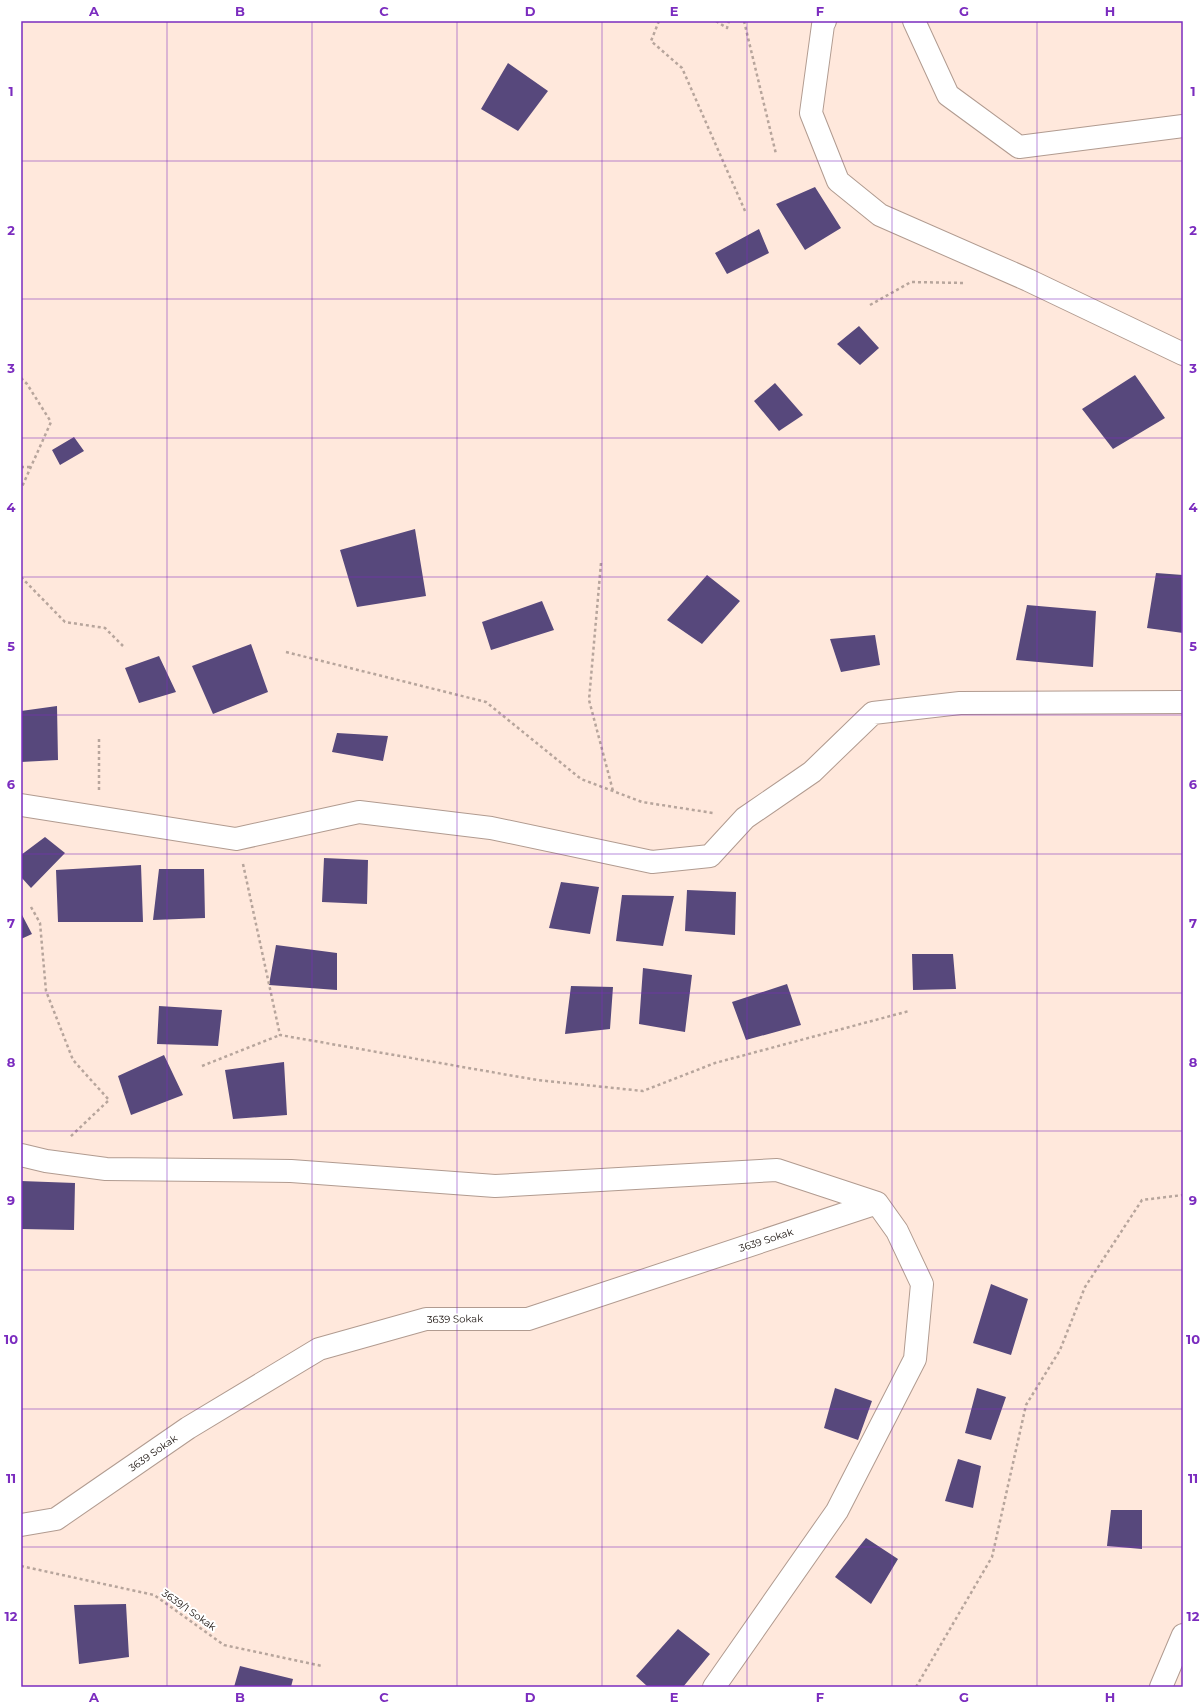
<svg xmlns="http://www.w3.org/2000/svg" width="1204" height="1708" font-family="Montserrat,sans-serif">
<rect width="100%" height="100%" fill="#ffe8dc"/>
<path fill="#57487c" d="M508 63 548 91 518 131 481 109Z
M815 187 841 228 805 250 776 204Z
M759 229 769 253 727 274 715 253Z
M859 326 879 348 860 365 837 344Z
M1135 375 1165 418 1113 449 1082 409Z
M775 383 803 415 779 431 754 401Z
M74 437 84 451 60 465 52 450Z
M415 529 426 596 357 607 340 550Z
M1156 573 1183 575V633L1147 628Z
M707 575 740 601 702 644 667 620Z
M542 601 554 630 491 650 482 622Z
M1027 605 1096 611 1093 667 1016 660Z
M875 635 880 665 841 672 830 639Z
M251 644 268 692 213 714 192 666Z
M159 656 176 692 139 703 125 668Z
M57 706 58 760 21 762V711Z
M337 733 388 736 383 761 332 752Z
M45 837 65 853 31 888 21 877V855Z
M324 858 368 860 367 904 322 902Z
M141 865 143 922H58L56 870Z
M159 869H204L205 918 153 920Z
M561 882 599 887 590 934 549 928Z
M687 890 736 892 735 935 685 931Z
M622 895 674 896 663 946 616 941Z
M21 913 32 934 21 939Z
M276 945 337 953V990L269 985Z
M912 954H953L956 989 913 990Z
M643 968 692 975 685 1032 639 1024Z
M787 984 801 1025 746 1040 732 1002Z
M571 986 613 987 610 1029 565 1034Z
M159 1006 222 1010 218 1046 157 1044Z
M164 1055 183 1095 131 1115 118 1076Z
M284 1062 287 1115 233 1119 225 1070Z
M21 1181 75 1183 74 1230 21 1229Z
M991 1284 1028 1299 1011 1355 973 1343Z
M835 1388 872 1401 858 1440 824 1428Z
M977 1388 1006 1397 991 1440 965 1433Z
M958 1459 981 1466 973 1508 945 1501Z
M1111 1510H1142V1549L1107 1546Z
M866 1538 898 1559 871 1604 835 1577Z
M126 1604 129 1657 79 1664 74 1605Z
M678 1629 710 1654 683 1687H648L636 1676Z
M240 1666 293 1679 291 1687H234Z"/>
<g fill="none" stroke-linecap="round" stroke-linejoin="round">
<defs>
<path id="minor" d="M21 805 236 839 359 812 491 828 652 862 710 856 745 818 812 772 873 713 960 703 1183 702
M21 1155 46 1161 106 1169 291 1171 495 1186 777 1170 877 1203 897 1231 922 1284 915 1359 837 1511 714 1687
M21 1525 56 1519 188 1428 319 1349 426 1319H528L877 1203"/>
<path id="tertiary" d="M825 21 823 25 811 113 838 181 880 215 1028 280 1183 354
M914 21 948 95 1019 147 1183 126
M1161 1687 1183 1635"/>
</defs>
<use href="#minor" stroke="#b19b90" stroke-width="24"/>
<use href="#tertiary" stroke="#b19b90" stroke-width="24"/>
<path stroke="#b7a59c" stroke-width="2.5" stroke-dasharray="3 3" stroke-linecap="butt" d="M659 21 651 41 682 68 745 211
M716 21 727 28 729 21
M744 21 776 154
M870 305 911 282 965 283
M21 378 27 384 51 422 21 489
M21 467H31
M601 563 589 700 613 791
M21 577 65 622 105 628 123 646
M286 652 486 702 581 779 642 802 713 813
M99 739V791
M243 864 280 1035 537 1080 643 1091 715 1063 909 1011
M31 907 40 923 46 991 73 1060 109 1100 70 1137
M202 1066 280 1035
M21 1566 154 1595 224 1645 322 1666
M916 1687 992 1557 1026 1405 1060 1350 1085 1287 1142 1200 1183 1195"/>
<use href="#minor" stroke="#fff" stroke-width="22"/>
<use href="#tertiary" stroke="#fff" stroke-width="22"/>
</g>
<path fill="none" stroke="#7b2cbf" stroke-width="1" stroke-opacity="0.55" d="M167 21V1687M312 21V1687M457 21V1687M602 21V1687M747 21V1687M892 21V1687M1037 21V1687M21 161H1183M21 299H1183M21 438H1183M21 577H1183M21 715H1183M21 854H1183M21 993H1183M21 1131H1183M21 1270H1183M21 1409H1183M21 1547H1183"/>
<g text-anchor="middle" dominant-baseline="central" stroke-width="4" stroke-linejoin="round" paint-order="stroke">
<g font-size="10" fill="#18100c" stroke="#fff">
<text transform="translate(766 1240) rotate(-18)">3639 Sokak</text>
<text transform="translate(455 1319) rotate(-1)">3639 Sokak</text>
<text transform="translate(153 1453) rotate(-35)">3639 Sokak</text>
<text transform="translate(189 1610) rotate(35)">3639/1 Sokak</text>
</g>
</g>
<rect width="1204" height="1708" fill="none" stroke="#ffffff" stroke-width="44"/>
<rect x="22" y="22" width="1160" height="1664" fill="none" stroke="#7b2cbf" stroke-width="1.5"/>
<g font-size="13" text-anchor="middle" font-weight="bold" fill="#7b2cbf">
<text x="94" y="16">A</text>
<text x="240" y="16">B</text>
<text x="384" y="16">C</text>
<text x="530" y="16">D</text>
<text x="674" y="16">E</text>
<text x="820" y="16">F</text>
<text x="964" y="16">G</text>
<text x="1110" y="16">H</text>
<text x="11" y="96">1</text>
<text x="1193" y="96">1</text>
<text x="11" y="235">2</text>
<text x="1193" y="235">2</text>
<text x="11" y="373">3</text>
<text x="1193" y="373">3</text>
<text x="11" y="512">4</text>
<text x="1193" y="512">4</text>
<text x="11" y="651">5</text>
<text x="1193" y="651">5</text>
<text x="11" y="789">6</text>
<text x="1193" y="789">6</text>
<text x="11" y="928">7</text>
<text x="1193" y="928">7</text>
<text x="11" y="1067">8</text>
<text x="1193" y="1067">8</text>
<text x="11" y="1205">9</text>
<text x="1193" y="1205">9</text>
<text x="11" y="1344">10</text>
<text x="1193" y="1344">10</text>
<text x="11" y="1483">11</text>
<text x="1193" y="1483">11</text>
<text x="11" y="1621">12</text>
<text x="1193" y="1621">12</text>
<text x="94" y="1702">A</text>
<text x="240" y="1702">B</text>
<text x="384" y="1702">C</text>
<text x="530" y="1702">D</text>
<text x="674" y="1702">E</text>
<text x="820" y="1702">F</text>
<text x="964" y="1702">G</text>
<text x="1110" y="1702">H</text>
</g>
</svg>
